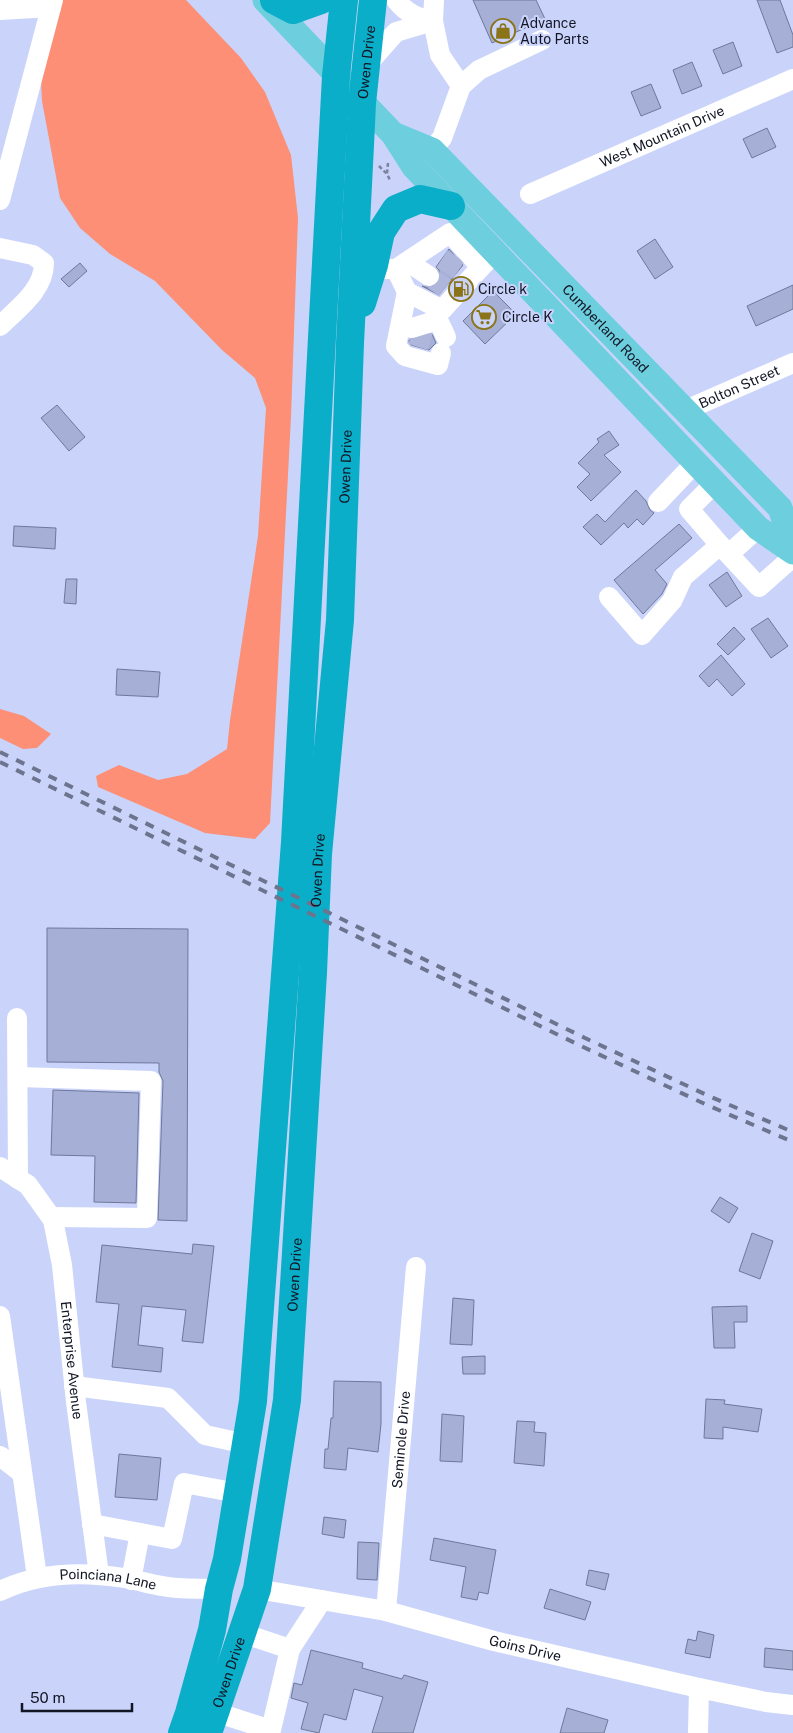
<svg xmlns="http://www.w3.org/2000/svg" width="793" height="1733" font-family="'Public Sans',sans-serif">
<rect width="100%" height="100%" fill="#cad4fb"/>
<path fill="#fc8f76" d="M37 0H186L241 58 265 92 291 155 298 218 291 417 270 823 255 839 205 833 98 787 96 776 119 765 158 780 187 774 227 749 230 720 258 536 266 408 255 378 222 350 155 281 110 254 80 228 60 198 42 101Z
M0 709 24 716 51 734 37 748 23 749 0 738Z"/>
<path fill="#a6b0d6" stroke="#6f789b" d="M473 0H536L545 19 492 43Z
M757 0H780L793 35V47L777 53Z
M733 42 742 66 723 74 713 50Z
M692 62 702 86 682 94 673 70Z
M651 84 661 108 641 116 631 92Z
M767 128 776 147 752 158 743 139Z
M655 239 673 267 655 279 637 251Z
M449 249 463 265 439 295 422 286 429 288 435 286 439 283 441 276 439 270 436 267Z
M80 263 87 271 69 287 61 279Z
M793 285V309L756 326 747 306Z
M493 291 516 314 485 344 463 321Z
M432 334 436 343 429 350 411 345 409 342V340Z
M57 405 85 437 69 451 41 418Z
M609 431 619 445 604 455 621 472 591 501 577 487 590 474 578 463 599 442 597 439Z
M636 490 646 501 650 510 654 513 643 525 637 519 628 528 624 523 601 545 583 527 597 514 605 522Z
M679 524 692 538 655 570 667 584 662 594 643 614 614 580Z
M14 526 56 528 55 549 13 546Z
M727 572 742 596 726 607 709 585Z
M66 579H77L76 604 64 603Z
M768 618 788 646 771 658 751 629Z
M734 627 745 639 728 655 717 644Z
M721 655 745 684 732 696 717 679 709 687 699 676Z
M117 669 160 672 158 697 116 695Z
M47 928 188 929 187 1221 158 1220 163 1081 159 1072V1063L47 1062Z
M53 1090 139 1093 136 1203 94 1202 95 1156 51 1155Z
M720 1197 738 1208 729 1223 711 1211Z
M752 1233 773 1241 760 1279 739 1271Z
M193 1244 214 1246 203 1343 182 1341 186 1310 142 1306 138 1345 163 1348 161 1372 112 1367 119 1304 96 1302 102 1245 192 1254Z
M453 1298 474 1300 472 1345 450 1344Z
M747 1306V1322H734L735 1348H714L712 1307Z
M485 1356V1374H463L462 1357Z
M334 1381 381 1382V1424L378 1452 348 1448 346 1470 324 1468 325 1449H328L331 1418H333Z
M706 1399 725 1400 724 1404 762 1409 758 1432 723 1427V1439L704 1438Z
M442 1414 464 1416 462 1462 440 1461Z
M517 1421 535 1422 534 1432 546 1433 544 1466 514 1463Z
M119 1454 161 1458 157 1500 115 1497Z
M324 1517 346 1520 344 1538 322 1534Z
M434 1538 496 1550 488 1594 479 1592 477 1600 461 1597 466 1567 430 1560Z
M358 1542 379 1543 377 1580 357 1579Z
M589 1570 609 1574 605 1590 586 1585Z
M550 1589 591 1602 585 1620 544 1608Z
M698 1631 714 1635 710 1658 685 1653 688 1639 696 1641Z
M765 1648 793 1651V1670L764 1667Z
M311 1650 363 1663 362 1668 402 1679 404 1675 428 1682 413 1733H372L383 1697 354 1689 346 1720 324 1714 319 1733 301 1729 308 1703 291 1698 294 1683 302 1685Z
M567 1708 608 1720 604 1733H560Z"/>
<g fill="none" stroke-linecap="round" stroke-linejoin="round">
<path stroke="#aeb7db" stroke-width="20" stroke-dasharray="20 10" stroke-linecap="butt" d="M442 259 459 270
M429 276 445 288
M418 347 423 331"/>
<path stroke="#7c83a0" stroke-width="2.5" stroke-dasharray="4 2.5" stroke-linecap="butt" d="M388 163 387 174 390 180
M379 166 387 174"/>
<g stroke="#fff" stroke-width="20">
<path d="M396 0C406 13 417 18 433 21"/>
<path d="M0 10 51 7"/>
<path d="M366 66 396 32 433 21"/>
<path d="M461 86 479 70 542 40"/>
<path d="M432 150 442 138 461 86 440 55 433 21 434 0"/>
<path id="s1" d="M530 194 793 79"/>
<path d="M0 200 53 0"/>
<path d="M0 248 33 255 44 263C44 290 18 308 0 326"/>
<path d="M408 262 429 276"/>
<path d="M373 269H396L450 233 481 267 495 253"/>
<path d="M396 269 407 292 442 310 481 267"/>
<path d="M407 292 396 346 405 356 438 365 441 353"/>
<path d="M438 320 446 337"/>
<path d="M412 328 438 320"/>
<path id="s2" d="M686 410 793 363"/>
<path d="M658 502 696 462"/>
<path d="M720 545 759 587 793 557"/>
<path d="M729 554 758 528"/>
<path d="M609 597 642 635 672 601 683 577 720 545 689 509 715 483"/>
<path d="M17 1018 18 1179"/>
<path d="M18 1077 151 1081 147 1218 51 1217"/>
<path id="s3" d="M0 1167 28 1185 53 1220 62 1265 76 1402 99 1575"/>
<path d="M0 1316 37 1577"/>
<path d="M74 1386 168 1398 205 1435 246 1444"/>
<path d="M0 1456 22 1473"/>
<path d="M92 1524 172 1539 184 1483 238 1493"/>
<path d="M131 1580 140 1533"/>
<path id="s4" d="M257 1589 386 1611 494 1641 699 1688 766 1702 793 1705"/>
<path id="s5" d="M0 1591C39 1572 81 1571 124 1578 137 1580 149 1584 162 1586 180 1590 200 1588 219 1589"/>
<path id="s6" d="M386 1611 416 1267"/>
<path d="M290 1649 322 1600"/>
<path d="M215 1712 271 1730 290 1649 242 1633"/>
<path d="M698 1733 699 1688"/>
</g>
<g stroke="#6dcede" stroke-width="25">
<path d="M265 0 393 134 414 167 758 528 793 552"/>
<path id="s7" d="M393 134 432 150 780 508 793 545"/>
</g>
<g stroke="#0baec8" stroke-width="28">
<path d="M274 0 293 10 321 0"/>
<path d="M362 303 374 265 381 232 396 209 420 199 451 206"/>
<path d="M182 1733 189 1713 212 1630 219 1589 227 1559 253 1401 295 842 336 76 344 0"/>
<path id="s8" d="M208 1733 257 1589 287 1400 313 973 318 854 340 620 350 343 360 145 362 103 373 0"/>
</g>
<path stroke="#6d748e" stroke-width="4" stroke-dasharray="9 9" stroke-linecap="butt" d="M0 752 585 1038 711 1097 793 1132
M0 762 581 1046 707 1105 793 1142"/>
</g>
<defs>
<symbol id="shop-ring" viewBox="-11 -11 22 22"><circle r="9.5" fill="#cad4fb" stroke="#8b7418" stroke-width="1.5"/><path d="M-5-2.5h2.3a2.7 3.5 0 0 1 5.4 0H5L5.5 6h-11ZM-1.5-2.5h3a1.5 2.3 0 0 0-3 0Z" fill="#8b7418"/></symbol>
<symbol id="fuel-ring" viewBox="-11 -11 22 22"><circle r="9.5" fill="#cad4fb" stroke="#8b7418" stroke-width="1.5"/><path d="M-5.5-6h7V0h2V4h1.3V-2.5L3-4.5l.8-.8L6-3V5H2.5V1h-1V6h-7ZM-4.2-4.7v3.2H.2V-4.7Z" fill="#8b7418"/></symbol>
<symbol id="supermarket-ring" viewBox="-11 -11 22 22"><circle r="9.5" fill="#cad4fb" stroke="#8b7418" stroke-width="1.5"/><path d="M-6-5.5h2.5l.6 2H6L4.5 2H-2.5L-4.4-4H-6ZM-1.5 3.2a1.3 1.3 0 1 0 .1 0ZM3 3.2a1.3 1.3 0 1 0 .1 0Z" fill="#8b7418"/></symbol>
</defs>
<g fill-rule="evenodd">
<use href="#shop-ring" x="489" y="17" width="28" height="28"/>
<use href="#fuel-ring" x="447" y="275" width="28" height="28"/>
<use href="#supermarket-ring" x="470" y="303" width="28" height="28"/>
</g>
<g text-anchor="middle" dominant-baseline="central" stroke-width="4" stroke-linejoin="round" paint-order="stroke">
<g font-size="14" fill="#121523" stroke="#cad4fb" text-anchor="start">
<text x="520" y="23">Advance<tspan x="520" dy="16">Auto Parts</tspan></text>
<text x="478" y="289">Circle k</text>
<text x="502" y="317">Circle K</text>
</g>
<g font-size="14" fill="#121523" stroke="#cad4fb">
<text stroke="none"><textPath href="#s8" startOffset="1684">Owen Drive</textPath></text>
<text stroke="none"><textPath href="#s1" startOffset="144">West Mountain Drive</textPath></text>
<text stroke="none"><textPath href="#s7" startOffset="291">Cumberland Road</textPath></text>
<text stroke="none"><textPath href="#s2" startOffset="58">Bolton Street</textPath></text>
<text stroke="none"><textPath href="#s8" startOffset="1279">Owen Drive</textPath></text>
<text stroke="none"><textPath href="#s8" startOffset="874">Owen Drive</textPath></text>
<text stroke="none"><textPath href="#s8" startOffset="469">Owen Drive</textPath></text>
<text stroke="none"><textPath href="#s3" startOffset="218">Enterprise Avenue</textPath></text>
<text stroke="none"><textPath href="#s6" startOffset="172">Seminole Drive</textPath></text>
<text stroke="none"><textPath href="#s5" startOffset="111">Poinciana Lane</textPath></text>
<text stroke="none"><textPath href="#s4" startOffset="275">Goins Drive</textPath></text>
<text stroke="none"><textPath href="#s8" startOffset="64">Owen Drive</textPath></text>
</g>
</g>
<path d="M22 1703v8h110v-8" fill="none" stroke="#121523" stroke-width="2.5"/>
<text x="30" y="1703" font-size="15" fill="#121523" stroke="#cad4fb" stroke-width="4" paint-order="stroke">50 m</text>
</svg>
